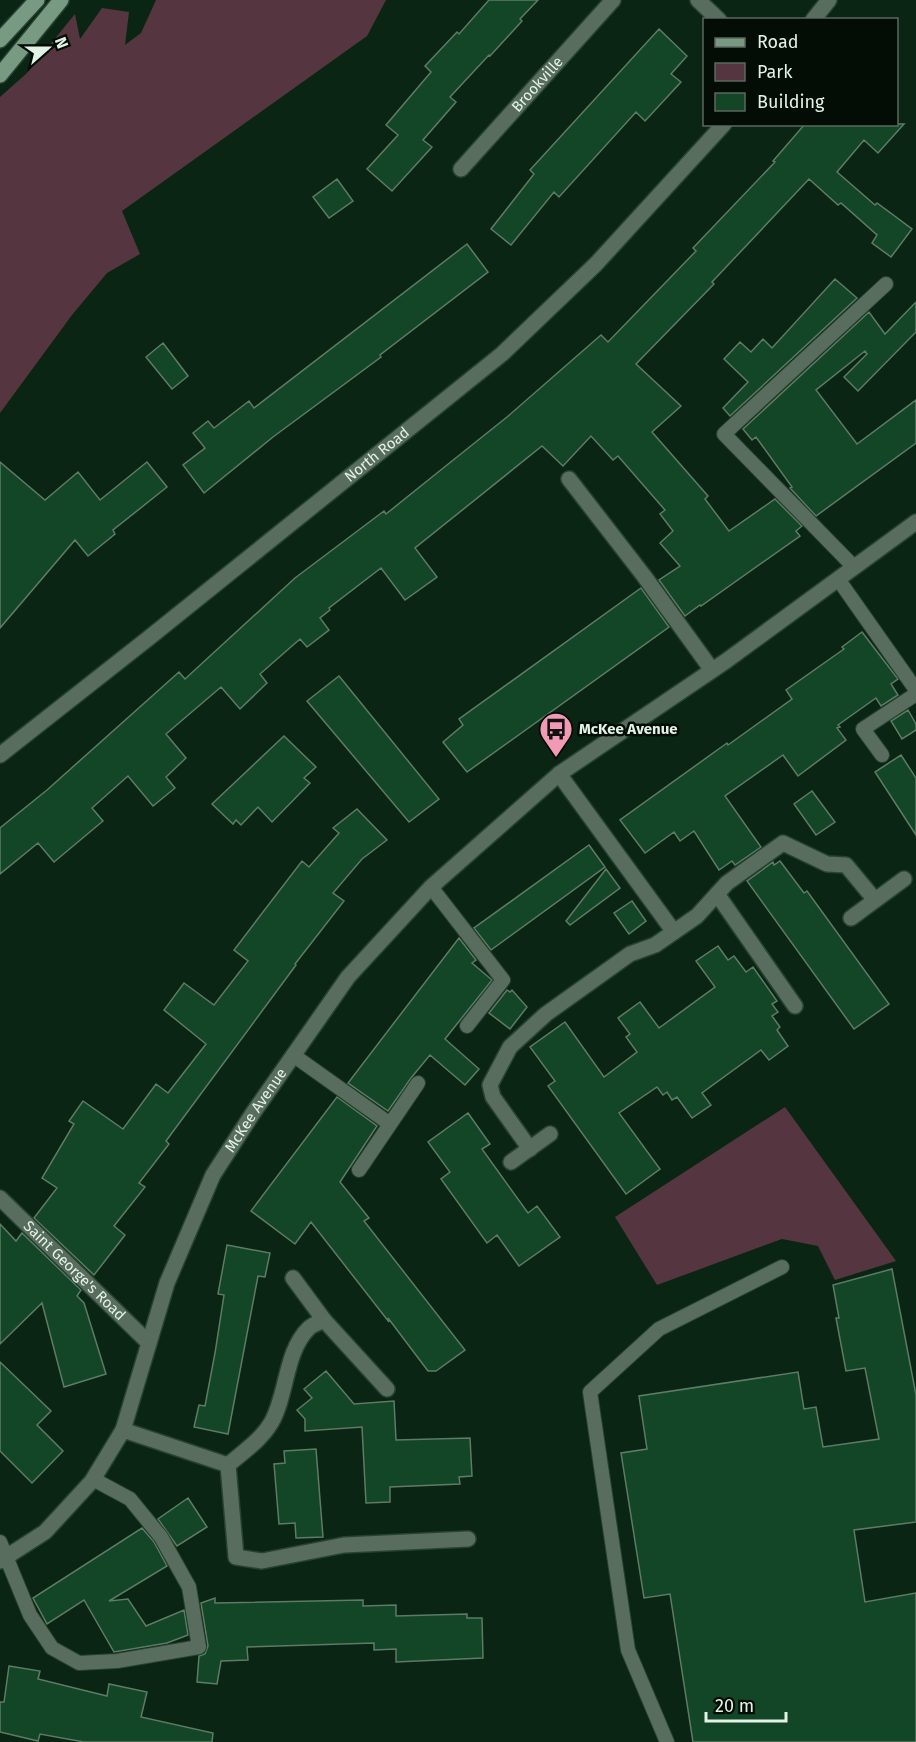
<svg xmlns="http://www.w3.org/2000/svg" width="916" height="1742" font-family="'Fira Sans',sans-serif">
<rect width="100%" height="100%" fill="#0a2514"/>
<path fill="#553640" d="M156 0H386L367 36 122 211 140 254 107 273 72 315 0 413V97L27 73 75 14 80 39 102 8 129 12 125 45 141 33Z
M785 1107 896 1261 835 1280 818 1246 782 1239 657 1285 615 1217Z"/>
<path fill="#124627" stroke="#5e7b66" stroke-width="1.5" d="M489 0H538L520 19 522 21 490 56 489 55 450 97 456 102 423 140 432 147 392 191 367 169 398 135 386 125 431 72 425 66 457 32 459 34Z
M659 29 687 56 671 74 681 82 645 121 636 112 559 197 554 192 511 245 491 229 534 174 530 170Z
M805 124H904L878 153 864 140 837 172 875 205 877 203 912 229 891 257 872 243 877 235 841 203 838 205 809 179 712 282 714 284 636 364 681 406 652 432 708 496 705 499 729 531 775 499 802 526 796 531 800 536 701 606 700 605 685 616 659 580 680 566 660 543 673 531 660 514 665 510 618 456 613 460 591 436 563 466 542 446 415 548 437 577 405 600 381 568 329 608 330 610 320 618 329 630 307 647 300 639 260 674 267 683 240 709 221 687 166 734 186 758 166 777 175 788 153 806 128 776 92 808 103 821 54 862 38 843 0 874V828L47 790 179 672 185 679 295 578 384 511 386 514 432 477 507 417 601 335 608 342 696 251 693 248 775 162 773 161Z
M337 179 353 201 329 218 313 197Z
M467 244 488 272 380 355 381 357 273 437 204 493 183 465 205 448 193 433 208 421 214 428 249 401 254 408Z
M835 279 857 298 730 416 723 408 748 382 724 359 740 342 751 352 763 339 772 348Z
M916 302V332L858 391 844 377 867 354 865 351 816 390 857 444 916 400V443L816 516 790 488 792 487 756 437 752 440 743 429 869 312 885 334Z
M163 343 188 376 172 389 146 357Z
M0 462 45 500 78 472 100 500 147 462 167 487 113 530 115 534 88 556 75 540 0 628Z
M641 588 669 627 467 772 443 742 463 725 459 719Z
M862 632 898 679 891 684 898 695 881 706 876 698 838 725 840 727 837 728 846 740 798 776 783 755 725 796 761 847 735 865 732 861 719 870 694 831 680 841 674 832 645 853 620 820 727 743 728 745 792 699 786 690 844 649 842 647Z
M339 676 439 799 409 822 307 701Z
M908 710 916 724V730L902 739 891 721Z
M284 736 316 767 304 778 310 783 272 822 258 807 241 825 236 820 233 824 212 804Z
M901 755 916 778V835L875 772Z
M812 791 835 822 816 835 794 804Z
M357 809 387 840 362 859 333 893 344 901 295 964 296 965 166 1141 169 1144 139 1183 145 1187 114 1226 125 1235 94 1275 34 1218 57 1188 42 1178 74 1124 69 1121 83 1101 123 1129 156 1084 168 1093 206 1044 164 1010 184 983 214 1005 248 961 234 950 302 861 309 867 339 833 333 828Z
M589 845 605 867 491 950 474 928Z
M780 861 804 893 807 891 889 1004 854 1029 747 881 773 862 774 865Z
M606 869 620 888 570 925 566 921Z
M632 901 646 921 629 934 614 913Z
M459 938 476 960 472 963 492 980 445 1039 479 1069 465 1085 430 1055 411 1078 388 1111 348 1083Z
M718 946 728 960 734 956 746 972 753 967 777 1001 772 1004 778 1012 772 1016 780 1027 777 1030 788 1046 769 1060 761 1050 702 1093 711 1105 692 1118 677 1097 672 1100 667 1092 663 1095 657 1087 619 1113 660 1169 626 1194 548 1086 555 1081 530 1047 565 1022 604 1077 637 1052 626 1037 630 1034 618 1018 640 1002 659 1028 715 987 696 961Z
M507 990 510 992 512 990 527 1007 510 1029 489 1013Z
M337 1097 377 1126 340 1182 369 1218 364 1221 465 1350 436 1371H428L388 1318 389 1322 311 1222 295 1244 251 1211Z
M468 1113 490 1144 482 1149 528 1213 537 1206 560 1237 519 1266 497 1235 487 1243 441 1179 450 1172 428 1142Z
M0 1224 16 1241 22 1233 81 1290 77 1296 84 1303 106 1374 64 1387 42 1303 0 1344Z
M227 1245 270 1253 265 1277 258 1276 228 1434 194 1427 199 1405 205 1406 215 1353 224 1295 218 1294Z
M892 1269 916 1395V1522L854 1530 865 1602 916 1593V1742H693L670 1594 644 1598 621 1453 647 1449 639 1396 798 1372 804 1409 816 1407 823 1447 879 1439 865 1368 846 1371 836 1318H839L833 1285Z
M0 1362 51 1411 37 1425 63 1451 32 1483 0 1451Z
M326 1371 354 1404 394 1401 396 1440 470 1438 472 1476 459 1477 460 1484 390 1487V1502L366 1503 362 1427 305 1431V1419L297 1410 312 1398 304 1389Z
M316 1449 323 1537 296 1538 295 1523 279 1524 274 1464 285 1463 284 1451Z
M188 1498 207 1527 177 1546 158 1519Z
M142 1528 154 1542 167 1566 109 1601 128 1599 146 1626 184 1610 188 1635 167 1643 114 1652 84 1600 47 1624 33 1598Z
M215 1598V1603L363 1600V1606L396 1605V1616L467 1614V1618H482L483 1658 396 1662V1649L374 1650V1643L247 1647 248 1660 221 1661 217 1684 197 1682 199 1656 205 1654 208 1646 201 1603Z
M9 1666 40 1671 38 1679 107 1696 109 1684 147 1692 141 1717 213 1733 212 1742H84L40 1734 38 1741 0 1732V1702H4Z"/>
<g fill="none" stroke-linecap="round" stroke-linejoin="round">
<defs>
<path id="service" d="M854 567 724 434 886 284
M838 579 916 690
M882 755 863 729 916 694
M431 887 503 980 467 1026
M293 1055 390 1124
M359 1170 418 1083
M0 1542 30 1615 52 1648 79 1663 117 1661 199 1647 189 1587 161 1537 130 1499 93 1479
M667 1742 628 1650 590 1392 659 1329 782 1267"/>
<g id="minor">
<path d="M698 0 719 20"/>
<path d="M813 20 829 0"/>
<path id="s1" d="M461 169 613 0"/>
<path d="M569 479 644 576 712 670"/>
<path id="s2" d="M0 755 150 637 502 354 596 264 724 124"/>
<path d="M559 774 674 932"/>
<path d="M717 894 795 1006"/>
<path d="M851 918 904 879"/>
<path d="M530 1149 493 1097 490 1085 510 1047 546 1014 630 954 655 945 697 916 727 883 783 843 827 864 846 865 875 900"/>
<path d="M511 1162 550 1134"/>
<path id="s3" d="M0 1198 149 1343"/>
<path d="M293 1278 324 1320 387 1389"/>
<path d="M123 1430 228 1465 236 1557 262 1561 344 1545 468 1539"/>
<path d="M228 1465C243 1452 261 1440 271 1423 287 1396 285 1352 308 1329 311 1325 319 1323 324 1320"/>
<path id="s4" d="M0 1561 45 1532 92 1481 123 1430 167 1283 213 1175 253 1113 348 977 431 887 559 774 726 661 916 522"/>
</g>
<path id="secondary" d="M0 40 37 0
M0 75 61 0"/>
</defs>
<use href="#service" stroke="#284231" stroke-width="16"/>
<use href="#minor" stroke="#284231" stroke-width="18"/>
<use href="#secondary" stroke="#284231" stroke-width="18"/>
<use href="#service" stroke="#586d5e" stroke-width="14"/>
<use href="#minor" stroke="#586d5e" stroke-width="15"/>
<use href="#secondary" stroke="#789a82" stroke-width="15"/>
</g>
<defs>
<symbol id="bus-pin" viewBox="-11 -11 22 30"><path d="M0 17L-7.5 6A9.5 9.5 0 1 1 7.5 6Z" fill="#f09ab5" stroke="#030c05"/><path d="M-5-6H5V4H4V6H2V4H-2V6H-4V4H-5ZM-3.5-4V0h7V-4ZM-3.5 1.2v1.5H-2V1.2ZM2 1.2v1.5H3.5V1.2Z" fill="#111"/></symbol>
</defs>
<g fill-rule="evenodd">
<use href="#bus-pin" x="537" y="710" width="38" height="52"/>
</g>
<g text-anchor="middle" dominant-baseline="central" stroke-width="5" stroke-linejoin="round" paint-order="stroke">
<g font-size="15" fill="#e2f2e6" stroke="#030c05">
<text stroke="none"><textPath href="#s1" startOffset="114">Brookville</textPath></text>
<text stroke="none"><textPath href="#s2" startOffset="482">North Road</textPath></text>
<text stroke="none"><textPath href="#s4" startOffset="531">McKee Avenue</textPath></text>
<text stroke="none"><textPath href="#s3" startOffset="104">Saint George's Road</textPath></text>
</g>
<g font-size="15" font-weight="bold" fill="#e2f2e6" stroke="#030c05" text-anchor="start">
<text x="579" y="729">McKee Avenue</text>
</g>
</g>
<rect x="703" y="18" width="195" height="108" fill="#030c05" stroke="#5c685f" stroke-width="1.5"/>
<rect x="715" y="38" width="30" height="9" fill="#789a82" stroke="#5c685f" stroke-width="1.5"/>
<text x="757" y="48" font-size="18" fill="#e2f2e6">Road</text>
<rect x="715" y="63" width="30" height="18" fill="#553640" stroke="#5c685f" stroke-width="1.5"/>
<text x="757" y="78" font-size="18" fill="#e2f2e6">Park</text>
<rect x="715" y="93" width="30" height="18" fill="#124627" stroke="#5c685f" stroke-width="1.5"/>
<text x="757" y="108" font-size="18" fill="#e2f2e6">Building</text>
<g transform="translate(48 48) rotate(69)" stroke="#030c05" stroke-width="4.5" paint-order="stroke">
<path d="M0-4.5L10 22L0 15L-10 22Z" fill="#e2f2e6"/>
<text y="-9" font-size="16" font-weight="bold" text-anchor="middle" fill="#e2f2e6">N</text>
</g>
<path d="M706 1712v9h80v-9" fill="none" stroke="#e2f2e6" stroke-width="3"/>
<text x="715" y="1712" font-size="18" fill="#e2f2e6" stroke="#030c05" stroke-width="4.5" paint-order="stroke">20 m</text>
</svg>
